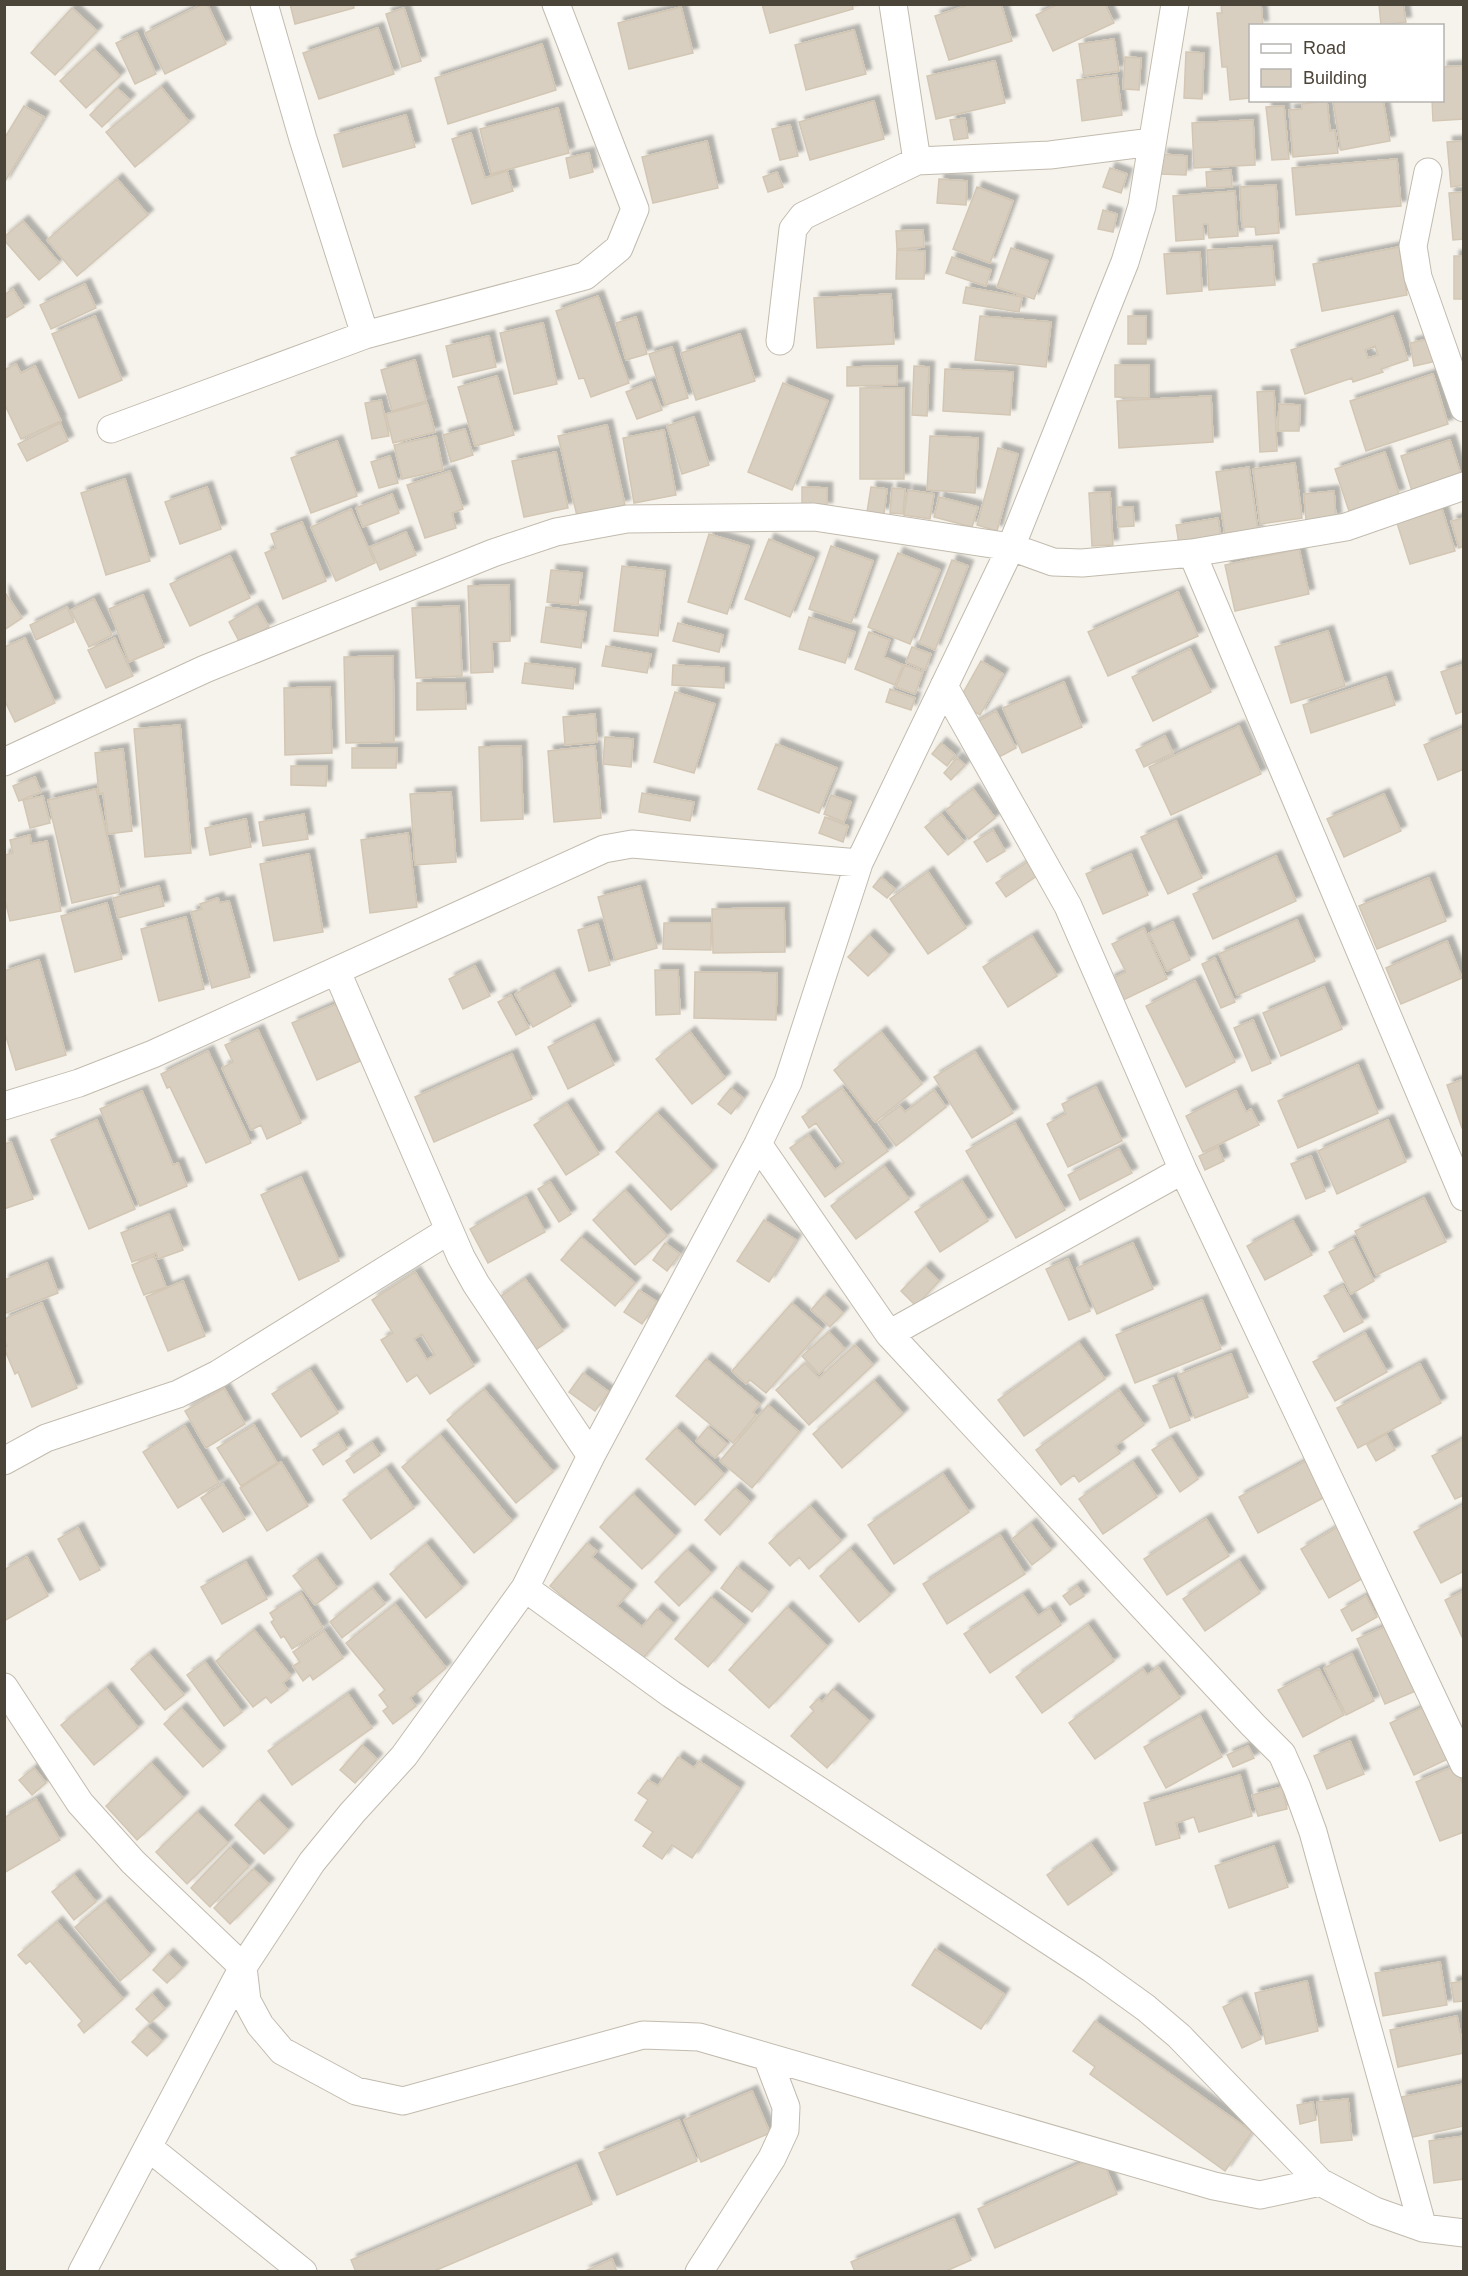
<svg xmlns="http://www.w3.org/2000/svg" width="1468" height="2276" font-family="Arial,sans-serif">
<defs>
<filter id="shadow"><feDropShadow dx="5.5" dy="-5.5" stdDeviation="1.5" flood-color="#0004"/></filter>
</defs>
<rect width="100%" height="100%" fill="#f6f3ec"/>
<path fill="#d8cfc1" stroke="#d3c7b4" stroke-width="1.5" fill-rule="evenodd" filter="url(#shadow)" d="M203 4H207L226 44 165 74 145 33Z
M290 4H353L354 8 295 24Z
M762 4H852L853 9 770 33Z
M971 4H1001L1012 41 949 60 935 16Z
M1058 4H1105L1114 23 1053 51 1036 15Z
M1221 4H1261L1263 26H1250V98L1230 100 1227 67H1222L1217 13H1222Z
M1403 4 1406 22 1381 25 1379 5Z
M681 7 693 53 629 69 618 23Z
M72 8 97 31 55 75 31 53Z
M404 8 421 61 402 67 386 14Z
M378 28 394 74 319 99 303 53Z
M854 30 866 74 806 90 795 45Z
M137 33 156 74 135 84 116 43Z
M1114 39 1119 71 1084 76 1079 44Z
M542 44 556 90 448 124 435 78Z
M94 49 120 76 86 108 60 81Z
M1186 52 1204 53 1202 99 1184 98Z
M1125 57 1141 58 1139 90 1123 89Z
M995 61 1005 103 936 119 927 76Z
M1464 66V119L1433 121 1432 100H1442V67Z
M1117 75 1122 115 1082 121 1077 80Z
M161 87 189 122 135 167 106 132Z
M117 88 130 100 102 127 90 115Z
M1333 100H1383L1390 141 1341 150Z
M874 101 884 139 810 160 799 122Z
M1327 101 1330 131 1335 130 1338 153 1293 157 1289 110 1302 109V104Z
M24 106 44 117 4 183V139Z
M1284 106 1289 159 1272 160 1266 107Z
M558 108 569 153 491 174 480 129Z
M406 115 415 147 343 167 334 135Z
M965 118 968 138 954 140 950 120Z
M1253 120 1255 165 1194 168 1192 123Z
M790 125 798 156 780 160 772 129Z
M471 133 485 178 507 171 513 191 472 204 452 139Z
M707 141 718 188 653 203 642 157Z
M1464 141V185L1451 187 1447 142Z
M589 153 593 172 570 178 566 158Z
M1162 154 1187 156 1186 175 1161 174Z
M1397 159 1401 206 1296 215 1292 168Z
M1110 168 1127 174 1121 193 1103 187Z
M1231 170 1232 187 1207 188 1206 172Z
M777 172 783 187 768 192 763 177Z
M117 179 148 215 77 276 47 240Z
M939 179 967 181 966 205 937 203Z
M1276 185 1279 233 1256 235 1255 227H1242L1240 187Z
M977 187 1013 201 990 263 953 249Z
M1235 191 1238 236 1209 238 1208 224H1203L1204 239 1176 241 1173 196Z
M1464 192V239L1453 240 1449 193Z
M1103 210 1117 214 1113 232 1098 229Z
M23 221 59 263 39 280 4 240V237Z
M923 230 924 247 897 249 896 231Z
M1272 246 1275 285 1209 290 1207 250Z
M1399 247 1407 295 1322 311 1313 264Z
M1011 248 1048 261 1034 299 997 287Z
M897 250 925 251 924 279H896Z
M1200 252 1202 291 1167 294 1164 254Z
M1454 256H1464V299H1454Z
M952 257 991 270 986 286 946 273Z
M85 284 96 308 51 329 40 305Z
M966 287 1022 297 1019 312 963 303Z
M13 289 24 307 4 319V295Z
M891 294 894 344 817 348 814 298Z
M598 296 629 383 591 397 584 378 579 379 556 311Z
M95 316 122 380 79 398 52 334Z
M980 316 1051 322 1046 367 975 360Z
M1128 316H1146V344H1128Z
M1393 316 1408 360 1381 369 1383 372 1353 382 1352 378 1305 394 1291 350ZM1375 346 1378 355 1368 358 1365 350Z
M636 317 647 354 626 360 616 323Z
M543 323 557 384 514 394 500 333Z
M740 334 755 381 696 400 681 353Z
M489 336 496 367 453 377 446 346Z
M1433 338 1437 361 1414 366 1410 343Z
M672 347 688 398 665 405 649 354Z
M415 360 426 401 392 411 381 370Z
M16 364 21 373 35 366 61 421 21 439 4 403V370Z
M1115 365H1149V398L1115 397Z
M897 366V385L847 386V367Z
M914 366 929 367 927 416 912 415Z
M945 369 1013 372 1010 415 943 411Z
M1433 374 1448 424 1366 451 1350 401Z
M497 376 514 435 475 446 458 387Z
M651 382 662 410 637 419 626 392Z
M783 383 828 401 792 490 748 472Z
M860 388H904V479H860Z
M1274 391 1277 451 1260 452 1257 392Z
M1211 396 1213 442 1119 448 1117 401Z
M381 400 389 436 372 439 365 403Z
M427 403 435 432 393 443 386 414Z
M1279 404 1300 405 1299 431H1278Z
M694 417 709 465 682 474 667 426Z
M60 423 68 441 27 461 18 444Z
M607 425 625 505 577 516 558 436Z
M465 429 473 455 451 462 443 435Z
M664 430 676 495 634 503 623 438Z
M436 436 443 470 402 479 394 445Z
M930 436 978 438 975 493 927 490Z
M1450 440 1462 478 1413 494 1401 456Z
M337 441 357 496 311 513 291 458Z
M998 448 1018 454 997 531 977 525Z
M556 452 568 508 524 517 512 461Z
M1385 452 1399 494 1349 511 1335 469Z
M390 456 398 483 379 488 371 462Z
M1295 463 1302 518 1260 524 1253 469Z
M1249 467 1258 531 1225 536 1216 472Z
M450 471 463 509 452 513 456 528 425 538 407 485Z
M125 479 150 561 106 575 81 493Z
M207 487 221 529 180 544 165 502Z
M802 487 827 488V508L802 507Z
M871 487 887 489 884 514 867 512Z
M892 488 905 489 903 514 890 513Z
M908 490 934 494 930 519 904 515Z
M1334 491 1336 519 1306 521 1304 494Z
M1110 492 1113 545 1092 546 1089 493Z
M392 494 399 513 363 527 356 508Z
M939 497 978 507 972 527 934 517Z
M1117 507H1133L1134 526 1118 527Z
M351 509 375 563 336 581 311 527Z
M1442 509 1455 551 1410 564 1397 523Z
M1218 518 1221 538 1179 544 1176 525Z
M1464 518V546L1459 548 1451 521Z
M302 522 326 581 283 599 265 553 276 548 271 534Z
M406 532 416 555 380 570 370 547Z
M709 534 749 546 727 614 688 602Z
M769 539 814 558 790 617 745 599Z
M831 546 873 561 851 623 809 609Z
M1299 549 1309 594 1235 611 1225 565Z
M898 553 940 570 910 644 868 627Z
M230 556 250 598 190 626 170 584Z
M952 560 968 566 935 650 919 643Z
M622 566 665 571 658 636 614 631Z
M551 570 582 573 578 605 547 602Z
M509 585 510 641 492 642 493 672 471 673 468 586Z
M4 591 22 618 4 630Z
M1178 592 1198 636 1108 676 1088 632Z
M143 595 164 647 129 662 109 609Z
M94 599 112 635 89 647 71 610Z
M257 606 269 627 240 643 229 622Z
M459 606 462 676 416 678 412 608Z
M67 607 74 622 36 640 30 625Z
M546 607 586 612 581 648 541 642Z
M809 617 855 632 845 663 799 649Z
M678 623 723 635 719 652 673 641Z
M1328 631 1345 686 1291 703 1275 647Z
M869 632 890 640 884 657 903 665 895 685 855 669Z
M25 638 55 703 15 722 4 699V647Z
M115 638 133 676 106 688 88 650Z
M606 646 651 654 647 673 602 666Z
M912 647 931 654 925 670 906 662Z
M1190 649 1211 692 1153 721 1132 677Z
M393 656 394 742 346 743 344 657Z
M981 661 1003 674 980 715 958 702Z
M525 663 575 669 573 689 522 683Z
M1464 664V711L1456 714 1441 672Z
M673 665 724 668V688L672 685Z
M905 665 923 672 915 694 896 687Z
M1386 677 1395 705 1311 733 1303 705Z
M1064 682 1082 727 1022 753 1003 708Z
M417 683H465L466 709 417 710Z
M330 687 332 753 285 755 284 688Z
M890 689 915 698 911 710 886 702Z
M675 692 715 704 694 773 654 762Z
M996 711 1016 748 997 758 972 725Z
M595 714 597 742 565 745 563 717Z
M180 725 191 853 145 857 134 729Z
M1239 726 1261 774 1171 815 1149 767Z
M1464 728V769L1438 780 1424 745Z
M1165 736 1173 753 1144 767 1136 750Z
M605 737 633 739 631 767 603 764Z
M941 743 955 755 947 766 932 754Z
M776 744 837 768 819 813 758 789Z
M521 746 523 819 481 821 479 747Z
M595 746 601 818 554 822 548 751Z
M352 748H397L396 768H352Z
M123 749 132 831 108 834 103 793 99 794 95 753Z
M957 758 965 765 951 780 944 773Z
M291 766H327L326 786 291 785Z
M35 777 41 792 19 801 13 786Z
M96 789 120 892 72 903 48 800Z
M973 789 995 818 969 839 946 810Z
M451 792 456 862 415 865 410 794Z
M642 793 694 802 690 821 639 812Z
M1384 794 1401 831 1344 857 1327 819Z
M831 795 851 802 844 822 824 814Z
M43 796 50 823 30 828 23 800Z
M304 814 308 839 263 846 259 822Z
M941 814 964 842 948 855 925 827Z
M825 817 848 826 843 842 819 833Z
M246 819 251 847 210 855 205 828Z
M1176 821 1202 878 1168 894 1141 837Z
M993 830 1005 851 987 862 974 842Z
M408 833 417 907 370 913 361 840Z
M30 835 31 844 47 841 61 911 10 921 4 896V855L13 853 10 840Z
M309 854 323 932 274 941 260 864Z
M1131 854 1148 895 1103 914 1086 874Z
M1276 856 1296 901 1213 939 1193 894Z
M1032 859 1041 873 1006 897 996 883Z
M928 872 966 928 928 954 890 899Z
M881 877 895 889 887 898 873 887Z
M1429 878 1446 921 1377 949 1359 906Z
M159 886 164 906 118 918 113 898Z
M640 886 657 948 615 960 598 897Z
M218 898 220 903 229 901 250 977 212 988 191 912 202 909 200 904Z
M107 903 122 959 75 972 61 916Z
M784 908 785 952 713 953 712 909Z
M186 917 204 989 159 1001 141 929Z
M1297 920 1315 961 1237 995 1219 954Z
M1173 922 1190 960 1167 971 1149 933Z
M664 923H711V950L663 949Z
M598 924 610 965 589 971 578 930Z
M1144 928 1167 979 1119 1002 1109 980 1126 972 1112 944Z
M869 935 889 955 868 976 848 957Z
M1032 936 1057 976 1008 1007 983 967Z
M1447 941 1462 978 1401 1004 1386 968Z
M1215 958 1235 1002 1221 1008 1202 964Z
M39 960 66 1055 16 1070 4 1030V971Z
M475 966 490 996 463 1009 449 979Z
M655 970H678L680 1014 656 1015Z
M695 972 777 973 776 1020 694 1018Z
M554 973 571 1006 533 1027 515 994Z
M1195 981 1235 1062 1186 1087 1146 1006Z
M1324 987 1342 1029 1281 1056 1263 1013Z
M511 995 529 1028 516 1035 498 1002Z
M336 1004 360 1061 317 1080 292 1023Z
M1253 1020 1271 1063 1252 1071 1234 1028Z
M594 1024 614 1065 568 1089 548 1047Z
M258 1030 301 1123 267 1139 261 1125 251 1130 222 1068 233 1062 225 1045Z
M690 1032 725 1078 692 1104 656 1059Z
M881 1032 922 1084 875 1122 834 1070Z
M208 1051 251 1143 206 1163 170 1087 167 1088 161 1074Z
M975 1052 1013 1113 972 1138 934 1077Z
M512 1054 532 1099 434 1142 415 1097Z
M1358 1065 1378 1113 1298 1148 1278 1101Z
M1464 1079V1128H1462L1447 1085Z
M1096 1087 1122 1141 1068 1167 1047 1124 1066 1114 1062 1104Z
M731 1088 743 1098 731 1114 718 1104Z
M842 1088 888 1151 825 1197 790 1148 809 1135 835 1170 844 1163 816 1123 809 1128 802 1117Z
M934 1090 946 1107 896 1146 878 1122 900 1106 905 1112Z
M142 1091 173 1165 178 1163 187 1186 140 1206 100 1109Z
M1236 1091 1246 1112 1251 1109 1259 1125 1203 1152 1186 1116Z
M567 1104 599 1154 566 1175 534 1125Z
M657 1113 712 1171 671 1210 616 1152Z
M97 1120 135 1209 89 1229 51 1140Z
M1388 1120 1406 1162 1337 1194 1318 1151Z
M1015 1123 1065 1210 1016 1238 966 1151Z
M11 1142 33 1199 4 1209V1144Z
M1218 1147 1224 1161 1205 1170 1199 1156Z
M1119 1149 1132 1173 1080 1200 1068 1175Z
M1311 1156 1325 1191 1306 1199 1291 1164Z
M884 1166 909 1199 856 1239 831 1206Z
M301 1177 339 1261 299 1280 261 1195Z
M962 1181 988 1221 940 1252 915 1212Z
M550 1182 571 1214 559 1222 538 1189Z
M625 1190 667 1236 635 1265 593 1220Z
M526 1197 545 1232 488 1263 470 1229Z
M1424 1198 1446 1242 1376 1275 1355 1231Z
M169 1214 183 1250 158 1259 156 1253 132 1262 121 1233Z
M764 1220 796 1240 769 1282 737 1261Z
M1293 1221 1312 1255 1265 1280 1247 1246Z
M581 1237 635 1283 615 1306 561 1260Z
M1353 1239 1374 1281 1351 1294 1329 1252Z
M665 1243 680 1254 667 1271 653 1260Z
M1133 1243 1153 1289 1097 1314 1077 1268Z
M154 1256 166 1287 144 1295 132 1265Z
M1068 1259 1090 1311 1069 1320 1046 1269Z
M47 1263 58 1293 4 1314V1280Z
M925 1267 939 1281 916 1306 901 1291Z
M415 1272 474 1366 430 1394 417 1375 407 1382 381 1340 393 1333 372 1300ZM422 1334 435 1355 427 1360 414 1339Z
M525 1279 563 1331 534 1351 497 1299Z
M183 1281 205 1336 168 1351 146 1297Z
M1343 1286 1363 1322 1344 1332 1324 1296Z
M639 1290 657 1302 642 1324 624 1312Z
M824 1295 843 1313 830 1327 811 1310Z
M1202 1300 1221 1349 1135 1383 1116 1335Z
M42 1303 77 1388 32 1407 18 1372 15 1374 4 1348 7 1346 4 1340V1319Z
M792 1303 822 1329 766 1393 750 1380 746 1384 732 1371Z
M829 1332 845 1349 819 1374 802 1356Z
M1365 1333 1387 1372 1335 1401 1313 1362Z
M1079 1343 1105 1379 1024 1436 998 1400Z
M855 1345 873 1365 809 1425 776 1390 805 1363 819 1378Z
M1231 1354 1248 1397 1195 1418 1178 1375Z
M706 1359 760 1404 753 1412 756 1415 733 1443 676 1396Z
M1420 1364 1441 1403 1358 1448 1337 1408Z
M310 1370 338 1413 301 1437 272 1394Z
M583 1373 609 1392 595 1411 569 1392Z
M1173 1378 1190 1420 1170 1428 1153 1386Z
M874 1381 903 1414 842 1468 813 1434Z
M224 1388 245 1424 206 1448 185 1411Z
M484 1389 553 1472 516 1503 447 1420Z
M1119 1390 1144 1425 1115 1446 1120 1453 1079 1482 1074 1475 1061 1485 1036 1450Z
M768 1405 799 1432 752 1488 720 1461Z
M254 1425 277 1463 241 1486 217 1448Z
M185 1426 219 1483 178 1508 143 1452Z
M708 1427 727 1444 715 1458 696 1441Z
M676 1428 724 1474 695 1505 646 1459Z
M338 1434 347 1449 323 1465 313 1450Z
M1386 1434 1395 1450 1376 1461 1367 1445Z
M440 1435 512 1521 474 1553 402 1467Z
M1171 1438 1198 1479 1180 1492 1152 1450Z
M1464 1439V1495L1455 1499 1432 1456Z
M372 1443 380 1455 354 1473 346 1461Z
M1306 1461 1325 1497 1258 1533 1239 1497Z
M281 1462 308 1506 267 1531 240 1488Z
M1133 1462 1157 1497 1103 1534 1079 1499Z
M386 1469 414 1508 371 1539 343 1500Z
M943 1474 969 1512 894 1564 868 1525Z
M223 1484 245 1519 223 1532 201 1498Z
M735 1488 750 1502 720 1535 705 1520Z
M633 1494 675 1536 642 1569 600 1527Z
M1464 1505V1571L1441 1583 1414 1532Z
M810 1506 841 1541 809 1569 799 1557 790 1566 769 1543Z
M1206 1519 1229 1556 1167 1595 1144 1559Z
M1031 1524 1051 1550 1032 1565 1012 1539Z
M1341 1525 1370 1574 1329 1598 1301 1549Z
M78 1528 100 1570 80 1580 58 1539Z
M1000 1535 1025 1574 947 1624 923 1584Z
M587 1543 597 1551 592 1557 631 1590 617 1606 642 1627 657 1609 673 1623 640 1662 550 1586Z
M426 1544 462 1588 426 1618 390 1574Z
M850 1549 890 1595 859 1622 820 1576Z
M687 1550 711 1573 679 1606 655 1582Z
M27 1557 48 1596 4 1621V1570Z
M316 1559 337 1588 315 1605 293 1576Z
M1239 1561 1260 1593 1205 1631 1183 1599Z
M246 1562 267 1599 222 1624 201 1587Z
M737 1567 768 1592 752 1612 721 1588Z
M1077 1586 1084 1596 1070 1605 1063 1596Z
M372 1588 385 1604 342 1638 330 1622Z
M1464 1591V1636L1462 1637 1445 1600Z
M301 1593 323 1628 292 1649 284 1636 281 1638 271 1622 274 1620 270 1613Z
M1023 1595 1038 1616 1050 1608 1061 1625 990 1673 964 1634Z
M1366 1596 1377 1617 1352 1631 1341 1610Z
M711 1597 744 1625 708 1667 675 1639Z
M395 1604 446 1668 410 1698 416 1706 393 1724 383 1711 388 1707 379 1695 385 1690 346 1643Z
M787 1607 827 1646 769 1708 729 1670Z
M1391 1624 1420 1689 1385 1704 1357 1639Z
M1088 1625 1114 1661 1042 1713 1016 1677Z
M254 1630 291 1676 283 1683 288 1690 271 1703 266 1697 253 1707 216 1661Z
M324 1631 343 1658 313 1680 310 1675 303 1681 293 1666 300 1662 293 1652Z
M149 1654 184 1695 165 1710 131 1669Z
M1352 1654 1374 1701 1346 1715 1324 1668Z
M205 1662 242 1712 224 1726 187 1675Z
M1158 1667 1180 1698 1095 1759 1069 1723 1143 1669 1147 1675Z
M1319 1669 1344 1715 1303 1737 1278 1690Z
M106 1688 138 1728 94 1765 61 1725Z
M833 1689 869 1721 827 1768 791 1736 814 1711 810 1707 818 1699 822 1702Z
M348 1694 372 1728 292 1785 268 1751Z
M1424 1707 1448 1759 1414 1775 1390 1723Z
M181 1708 220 1752 203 1767 164 1724Z
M1200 1716 1222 1757 1166 1788 1144 1747Z
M1350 1741 1364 1774 1327 1789 1314 1756Z
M362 1745 377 1759 355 1783 340 1770Z
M1248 1746 1254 1758 1233 1767 1227 1755Z
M678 1757 694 1768 699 1761 739 1788 692 1858 672 1845 662 1859 643 1846 653 1832 635 1820 648 1800 638 1793 648 1780 658 1786Z
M151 1763 183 1798 137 1840 106 1806Z
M1455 1766 1464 1787V1832L1440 1841 1416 1782Z
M34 1768 46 1783 32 1795 19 1780Z
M1240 1775 1252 1816 1199 1832 1194 1817 1176 1823 1180 1838 1156 1845 1144 1803Z
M1282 1787 1287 1809 1258 1816 1252 1795Z
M36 1799 60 1840 4 1873V1818Z
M258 1800 288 1830 264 1854 235 1825Z
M197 1812 228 1843 187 1884 156 1852Z
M1091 1844 1112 1874 1068 1905 1047 1875Z
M1274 1846 1288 1887 1229 1908 1215 1866Z
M230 1847 249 1866 210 1907 191 1888Z
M253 1869 269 1884 230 1924 214 1908Z
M74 1875 96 1902 74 1920 52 1892Z
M105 1902 150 1955 120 1981 75 1927Z
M57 1922 123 1999 84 2033 78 2025 82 2021 30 1961 26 1964 18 1955Z
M935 1949 1004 1994 981 2029 912 1985Z
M168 1954 182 1968 167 1983 153 1970Z
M1440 1962 1447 2005 1383 2016 1375 1973Z
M1307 1981 1318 2031 1266 2044 1255 1993Z
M1464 1981V2001L1454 2002 1451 1983Z
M152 1994 165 2009 150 2023 136 2009Z
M1241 1998 1261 2039 1242 2048 1223 2007Z
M1457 2016 1464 2053 1398 2067 1390 2030Z
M1095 2021 1252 2132 1225 2171 1090 2074 1095 2067 1073 2051Z
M147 2027 162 2041 147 2056 132 2042Z
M1464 2084V2126L1408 2138 1401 2097Z
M752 2091 770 2133 701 2162 684 2120Z
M1348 2099 1352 2140 1321 2143 1317 2102Z
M1313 2102 1316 2120 1300 2124 1297 2105Z
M679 2120 697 2161 617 2195 599 2153Z
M1464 2136V2179L1434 2183 1429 2141Z
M1100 2155 1117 2194 995 2248 978 2209Z
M576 2165 592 2204 432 2272H356L351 2260Z
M954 2219 971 2260 944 2272H855L851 2262Z
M612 2259 617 2272H583Z"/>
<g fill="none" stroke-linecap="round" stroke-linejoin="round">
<defs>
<path id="street" d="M264 4 303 139 365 335
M893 4 917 161
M1428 172 1413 246 1418 277 1464 408
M780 341 793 229 803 216 917 161 1050 155 1152 142
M111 429 365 335 585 276 619 248 635 209 556 4
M1192 553 1464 1197
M944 686 1068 906 1183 1170 1464 1764
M4 762 205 669 493 553 556 532 627 519 814 517 1011 547 1053 562 1082 563 1192 553 1346 527 1464 486
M337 972 461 1257 476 1284 591 1456
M4 1106 79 1083 153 1054 604 849 632 844 859 863
M758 1144 889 1334 1253 1725 1282 1754 1297 1788 1313 1832 1423 2228
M889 1334 1183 1170
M4 1461 46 1438 178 1394 218 1374 448 1231
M525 1588 671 1694 1092 1969 1146 2008 1179 2036 1320 2182 1375 2211 1423 2228 1464 2233
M4 1687 80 1803 133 1862 243 1967 247 2001 260 2025 282 2051 356 2091 403 2101 643 2035 699 2037 1214 2186 1260 2195 1320 2182
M148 2147 303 2272
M82 2272 243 1967 312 1862 352 1813 404 1756 525 1588 591 1456 758 1144 788 1082 859 863 1011 547 1125 262 1142 206 1175 4
M699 2272 772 2158 785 2130 786 2107 767 2057"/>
</defs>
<use href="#street" stroke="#c2bbae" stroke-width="29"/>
<use href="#street" stroke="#fff" stroke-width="27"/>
</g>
<rect width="1468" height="2276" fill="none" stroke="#4b4439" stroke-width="12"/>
<rect x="1249" y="24" width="195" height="78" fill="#ffffff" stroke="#b7b4b0" stroke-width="1.5"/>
<rect x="1261" y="44" width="30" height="9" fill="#ffffff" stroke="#b7b4b0" stroke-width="1.5"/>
<text x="1303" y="54" font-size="18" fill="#4b4439">Road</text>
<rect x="1261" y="69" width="30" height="18" fill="#d8cfc1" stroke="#b7b4b0" stroke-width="1.5"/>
<text x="1303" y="84" font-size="18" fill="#4b4439">Building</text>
</svg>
